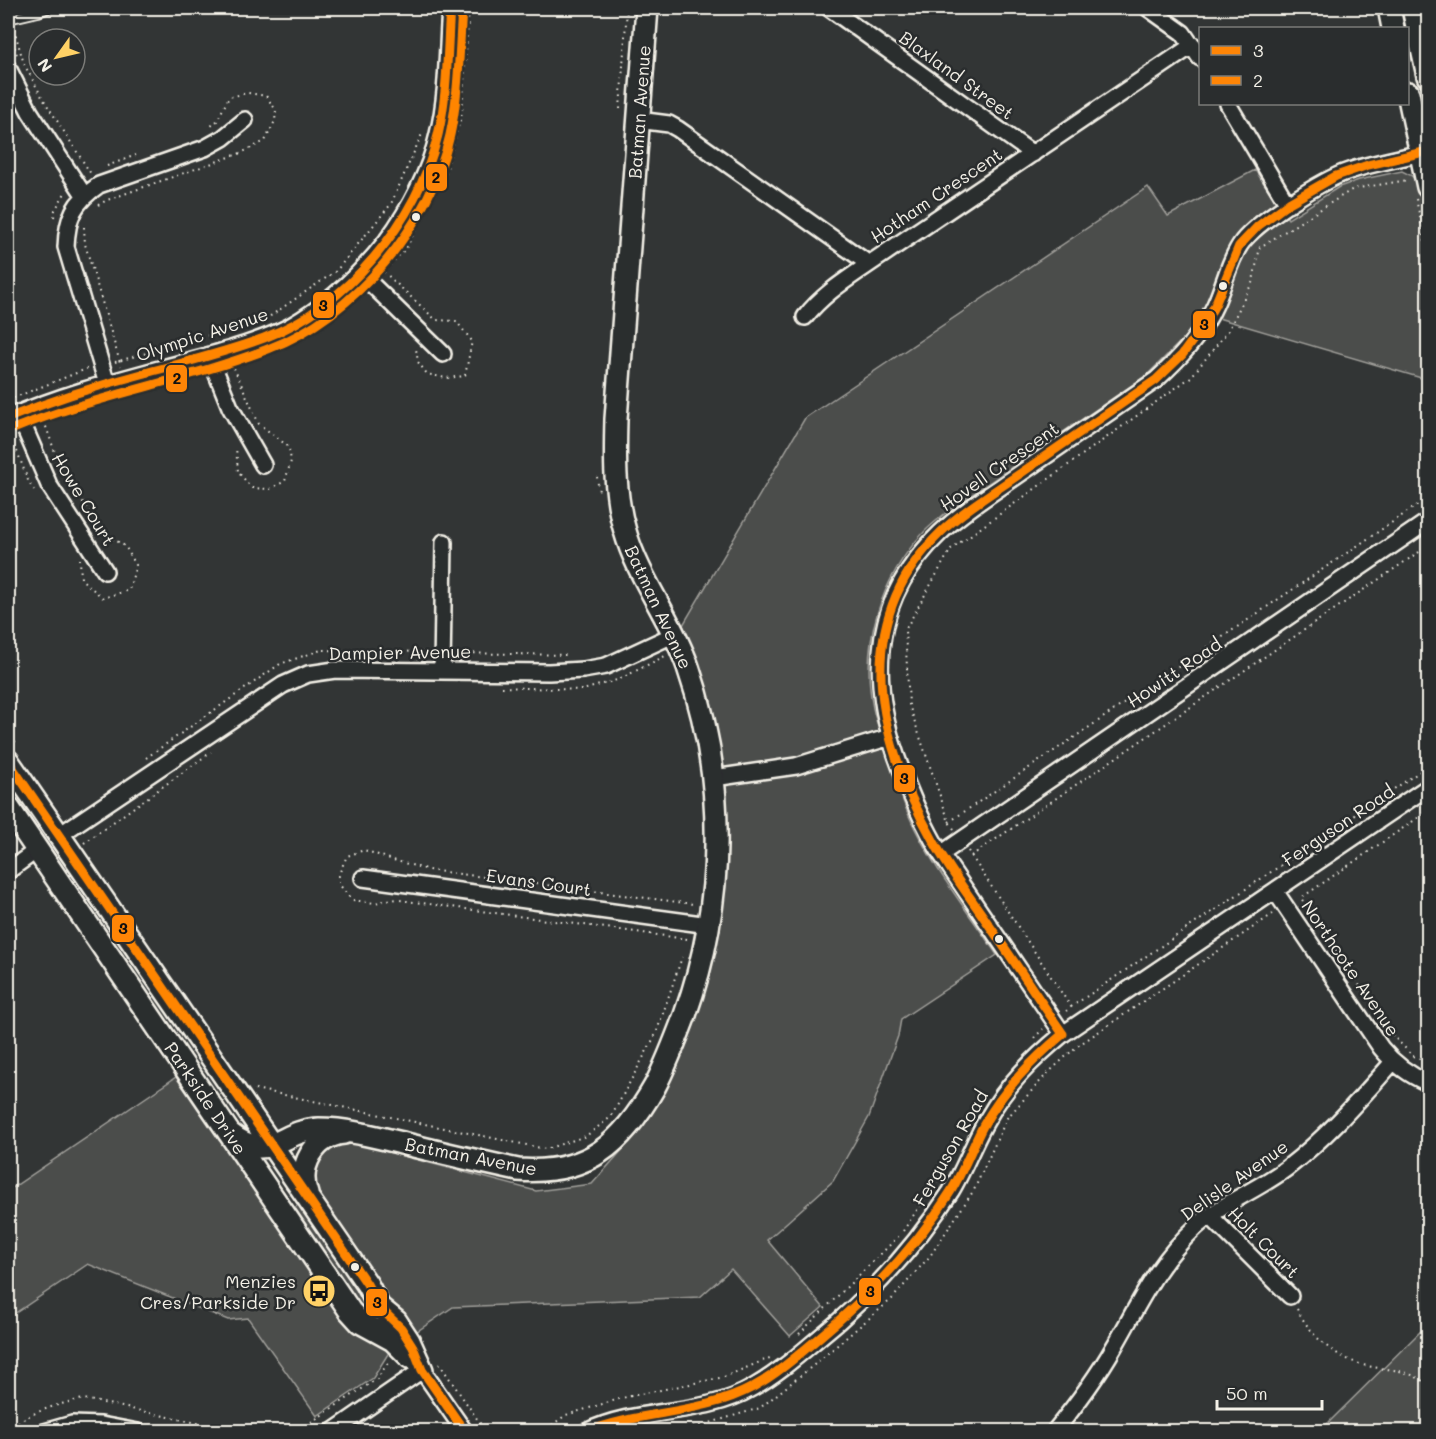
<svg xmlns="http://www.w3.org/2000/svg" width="1436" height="1439" font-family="Mali,sans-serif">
<rect width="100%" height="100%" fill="#323535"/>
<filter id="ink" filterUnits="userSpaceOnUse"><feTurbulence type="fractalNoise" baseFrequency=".0167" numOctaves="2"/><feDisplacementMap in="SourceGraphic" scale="12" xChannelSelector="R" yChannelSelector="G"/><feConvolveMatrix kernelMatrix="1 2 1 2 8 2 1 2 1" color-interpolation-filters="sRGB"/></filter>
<g filter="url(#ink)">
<path fill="#4b4d4c" stroke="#a09f9a" stroke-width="1.5" d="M1255 170 1288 219 1339 187 1359 180 1402 171 1412 176 1418 185 1428 226V380L1201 313 1186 336 1148 374 949 510C941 517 932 524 925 531 880 578 860 645 873 708 876 723 882 737 887 751 894 773 900 795 909 816 931 866 967 910 997 955L901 1019 898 1036 869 1117 833 1181 767 1240 823 1307 790 1336 731 1269 700 1297 453 1307 391 1349 373 1378 317 1416 248 1318 228 1320 88 1264 8 1318V1191L176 1077 276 1222 315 1192 311 1180 315 1156 340 1142H350L536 1191 592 1184 639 1131 693 1020 720 917 708 699 692 647 683 625 805 418 1148 187 1168 216Z
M1428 1324V1431H1320Z"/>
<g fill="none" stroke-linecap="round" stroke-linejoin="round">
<defs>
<path id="lane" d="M8 19 38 12 49 8"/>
<path id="street" d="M829 8 1033 154
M1148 8 1183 33 1200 58
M8 68 30 112 84 195
M1228 104 1288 205
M638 120 669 124 678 129 869 264
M360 273 443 354
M805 317C823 294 846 280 869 264L1193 45
M209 355 230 407 263 465
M107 384 66 247C67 217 74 202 99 185L205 148 223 138 245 120
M18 413 49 485 105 571
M8 418C65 393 126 378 185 362 217 353 260 342 289 327 327 305 360 275 387 240 409 210 430 171 438 134 448 94 447 49 450 8
M442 670 444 542
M714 778 796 766 890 737
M58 836 283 685 308 674 335 670 549 672 583 670 606 666 675 634
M941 854 1428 521
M8 871 37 850
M363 878 709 925
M1275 891 1381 1048C1394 1064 1409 1075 1428 1083
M1063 1034 941 854C922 823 908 789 896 755 868 672 874 596 940 533 964 510 994 492 1021 473 1066 442 1111 411 1156 380 1180 358 1202 335 1215 305 1224 286 1228 263 1240 245 1254 223 1324 179 1349 171 1373 163 1397 159 1421 153
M1210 1216 1290 1296
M44 1432 72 1424 101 1425 138 1432
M332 1432 422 1370 465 1432
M586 1432C638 1406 703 1417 752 1388 775 1375 794 1359 814 1342 869 1298 913 1250 951 1191 965 1168 974 1141 988 1118 1007 1084 1033 1059 1063 1034L1428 787
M1054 1432C1076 1405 1097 1377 1114 1347 1140 1302 1157 1263 1196 1227 1222 1203 1258 1190 1287 1168 1327 1137 1359 1100 1393 1062"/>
<path id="secondary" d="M1389 8 1393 28
M1413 8 1428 76
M1408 93 1428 187
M8 761 367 1284 379 1307 396 1321 409 1341 422 1370
M8 807 350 1311 360 1322 393 1340 410 1357
M229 1133C270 1166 279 1130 319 1129 349 1129 381 1138 410 1145 446 1154 482 1162 518 1170 588 1175 622 1144 655 1086 667 1063 676 1039 685 1015 725 903 727 780 688 667 672 620 638 578 625 531 614 495 615 456 616 419L647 8
M307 1194C297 1167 314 1136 344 1133"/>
</defs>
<use href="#lane" stroke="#f4f1e8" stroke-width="12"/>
<use href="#street" stroke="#f4f1e8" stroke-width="20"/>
<use href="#secondary" stroke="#f4f1e8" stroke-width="26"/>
<path stroke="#f4f1e8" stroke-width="2" stroke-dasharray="1.5 4.5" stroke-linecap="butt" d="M14 29 24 64 42 97 91 174
M9 30 17 55H16
M620 109 627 8
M107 166 136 155
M1416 199 1428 255
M98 205 107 200 241 153 265 141 275 121 276 110 266 96 248 93 229 97 217 121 210 127
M54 217 55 210 65 193
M84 227 85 244 121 366
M384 272 436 320 456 321 472 341 465 376 446 378 427 374 418 362 416 349
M382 274 406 248 445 176 462 113 469 8
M323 324 362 295
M115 362 266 319 336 271 391 204 422 134
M231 368 264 354
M234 368 259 424 289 447 291 461 285 481 270 489 252 488 238 472 236 447
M8 400 89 368
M44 421 62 472 105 534 125 546 136 565 129 590 103 598 81 579 80 559
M38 423 202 375
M17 451 29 483 34 490
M597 477 599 492
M456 653 570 655
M502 687 583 690 620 679 665 656
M8 731 18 746
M146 758 280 664 321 650 429 652
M1428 811 1301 898 1394 1037 1413 1056 1428 1062
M949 822 1428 498
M954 829 949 822 909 705 905 630 951 549 1191 377 1228 331 1253 281 1260 247 1353 189 1408 180
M84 843 211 752
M968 851 1071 1007 1066 1011
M971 856 1428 546
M687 939 392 899 375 903 352 900C334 880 336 880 347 856L364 850 393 860 429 870 693 904
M1071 1007 1428 766
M1034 1038 1043 1029
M255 1089 546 1149 586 1136 611 1117 656 1034 682 957
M903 1231 950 1161
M1297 1309C1312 1338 1335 1358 1367 1366 1392 1371 1407 1368 1428 1385
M799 1334 900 1235
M439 1363 486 1432
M8 1429C31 1412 56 1404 84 1399L240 1432
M296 1432 377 1379 390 1360
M542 1432 566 1415 626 1397 724 1377 772 1357
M670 1432 686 1430 760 1408 815 1364 892 1299 930 1256 974 1190 1007 1118 1046 1075 1076 1047 1273 914"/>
<use href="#lane" stroke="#2a2d2e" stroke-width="8"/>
<use href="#street" stroke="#2a2d2e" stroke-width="15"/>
<use href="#secondary" stroke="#2a2d2e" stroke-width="21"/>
<defs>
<path id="bus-1" d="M8 418C52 400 96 386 142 374 182 363 224 353 264 338 348 306 417 221 438 135 448 93 447 50 450 8
M8 761 367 1284 379 1307 401 1328 413 1347 422 1370 465 1432
M1063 1034C1038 998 1014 961 989 925 970 897 950 871 934 842 877 740 848 622 941 532 965 509 994 492 1021 473 1066 442 1111 411 1156 380L1182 355 1203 326 1215 305 1239 246 1258 226 1289 203 1336 176 1368 165 1428 151
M587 1432C641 1410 702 1415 753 1387 775 1375 795 1358 815 1341 867 1298 915 1249 951 1191 964 1170 972 1147 983 1126 1004 1089 1031 1061 1063 1034"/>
<path id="bus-2" d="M13 429C96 395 185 381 268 349 355 316 430 225 450 135 459 94 459 51 462 9"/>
</defs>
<use href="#bus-1" stroke="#2a2d2e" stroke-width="14"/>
<use href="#bus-2" stroke="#2a2d2e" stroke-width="14"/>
<use href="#bus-1" stroke="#ff8506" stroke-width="9"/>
<use href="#bus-2" stroke="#ff8506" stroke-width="9"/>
</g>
</g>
<defs>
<symbol id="bus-disc" viewBox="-11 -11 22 22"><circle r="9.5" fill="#ffd166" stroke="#2a2d2e"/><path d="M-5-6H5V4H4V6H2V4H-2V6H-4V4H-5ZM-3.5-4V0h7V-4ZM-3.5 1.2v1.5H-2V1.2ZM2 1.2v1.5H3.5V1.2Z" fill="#111"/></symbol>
</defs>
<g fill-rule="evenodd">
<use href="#bus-disc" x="300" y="1272" width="38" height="38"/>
</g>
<g fill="#f4f1e8" stroke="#2a2d2e" stroke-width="2">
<circle cx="416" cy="217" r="5"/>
<circle cx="1223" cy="286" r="5"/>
<circle cx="999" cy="939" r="5"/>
<circle cx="355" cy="1267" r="5"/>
</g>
<g text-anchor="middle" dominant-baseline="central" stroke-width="5" stroke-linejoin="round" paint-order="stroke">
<g font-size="18" fill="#f4f1e8" stroke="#2a2d2e">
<text transform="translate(957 75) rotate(36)">Blaxland Street</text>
<text transform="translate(639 112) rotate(-86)">Batman Avenue</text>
<text transform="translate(936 195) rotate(-34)">Hotham Crescent</text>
<text transform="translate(202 334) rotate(-18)">Olympic Avenue</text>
<text transform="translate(999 466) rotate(-35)">Hovell Crescent</text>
<text transform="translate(84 499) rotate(59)">Howe Court</text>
<text transform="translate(659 607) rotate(65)">Batman Avenue</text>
<text transform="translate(400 652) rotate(-1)">Dampier Avenue</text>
<text transform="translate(1174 672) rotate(-34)">Howitt Road</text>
<text transform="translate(1338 825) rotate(-34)">Ferguson Road</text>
<text transform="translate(539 882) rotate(8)">Evans Court</text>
<text transform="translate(1351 968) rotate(56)">Northcote Avenue</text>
<text transform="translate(206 1098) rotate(56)">Parkside Drive</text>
<text transform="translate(950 1148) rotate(-60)">Ferguson Road</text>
<text transform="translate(471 1156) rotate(11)">Batman Avenue</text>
<text transform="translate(1234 1180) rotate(-35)">Delisle Avenue</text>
<text transform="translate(1264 1242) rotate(45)">Holt Court</text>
</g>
<g font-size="18" fill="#f4f1e8" stroke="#2a2d2e" text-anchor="end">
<text x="296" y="1281">Menzies<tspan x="296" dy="21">Cres/Parkside Dr</tspan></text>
</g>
</g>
<g stroke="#2a2d2e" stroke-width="2">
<rect x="425" y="163" width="23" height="29" rx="6" fill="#ff8506"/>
<rect x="312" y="291" width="23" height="28" rx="6" fill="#ff8506"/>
<rect x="1192" y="310" width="24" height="29" rx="6" fill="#ff8506"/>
<rect x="165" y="364" width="23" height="29" rx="6" fill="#ff8506"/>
<rect x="893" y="764" width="23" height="29" rx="6" fill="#ff8506"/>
<rect x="111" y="914" width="24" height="29" rx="6" fill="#ff8506"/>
<rect x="858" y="1277" width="24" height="29" rx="6" fill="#ff8506"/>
<rect x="365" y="1288" width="23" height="29" rx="6" fill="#ff8506"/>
</g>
<g font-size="16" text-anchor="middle" font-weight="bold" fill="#111">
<text x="436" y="183">2</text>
<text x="323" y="311">3</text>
<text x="1204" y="330">3</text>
<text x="177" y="384">2</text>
<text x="904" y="784">3</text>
<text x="123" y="934">3</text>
<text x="870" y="1297">3</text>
<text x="377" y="1308">3</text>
</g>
<rect width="1436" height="1439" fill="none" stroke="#2a2d2e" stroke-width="30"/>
<rect x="15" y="15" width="1406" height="1409" fill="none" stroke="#f4f1e8" stroke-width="2" filter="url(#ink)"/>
<rect x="1199" y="27" width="210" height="78" fill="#2a2d2e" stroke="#7b7b78" stroke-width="1.5"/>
<rect x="1211" y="46" width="30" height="9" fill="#ff8506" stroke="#7b7b78" stroke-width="1.5"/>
<text x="1253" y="57" font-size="18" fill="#f4f1e8">3</text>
<rect x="1211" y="76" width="30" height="9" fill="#ff8506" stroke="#7b7b78" stroke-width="1.5"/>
<text x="1253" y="87" font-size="18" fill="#f4f1e8">2</text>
<g transform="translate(57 57) rotate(236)"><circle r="28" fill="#2a2d2e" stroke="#7b7b78" stroke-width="1.5"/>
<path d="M0-4.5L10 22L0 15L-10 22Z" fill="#ffd166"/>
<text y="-9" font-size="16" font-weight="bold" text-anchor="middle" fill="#f4f1e8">N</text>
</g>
<path d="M1217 1400v9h105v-9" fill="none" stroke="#f4f1e8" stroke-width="3"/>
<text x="1226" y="1400" font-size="18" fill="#f4f1e8" stroke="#2a2d2e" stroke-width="4.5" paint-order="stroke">50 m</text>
</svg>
